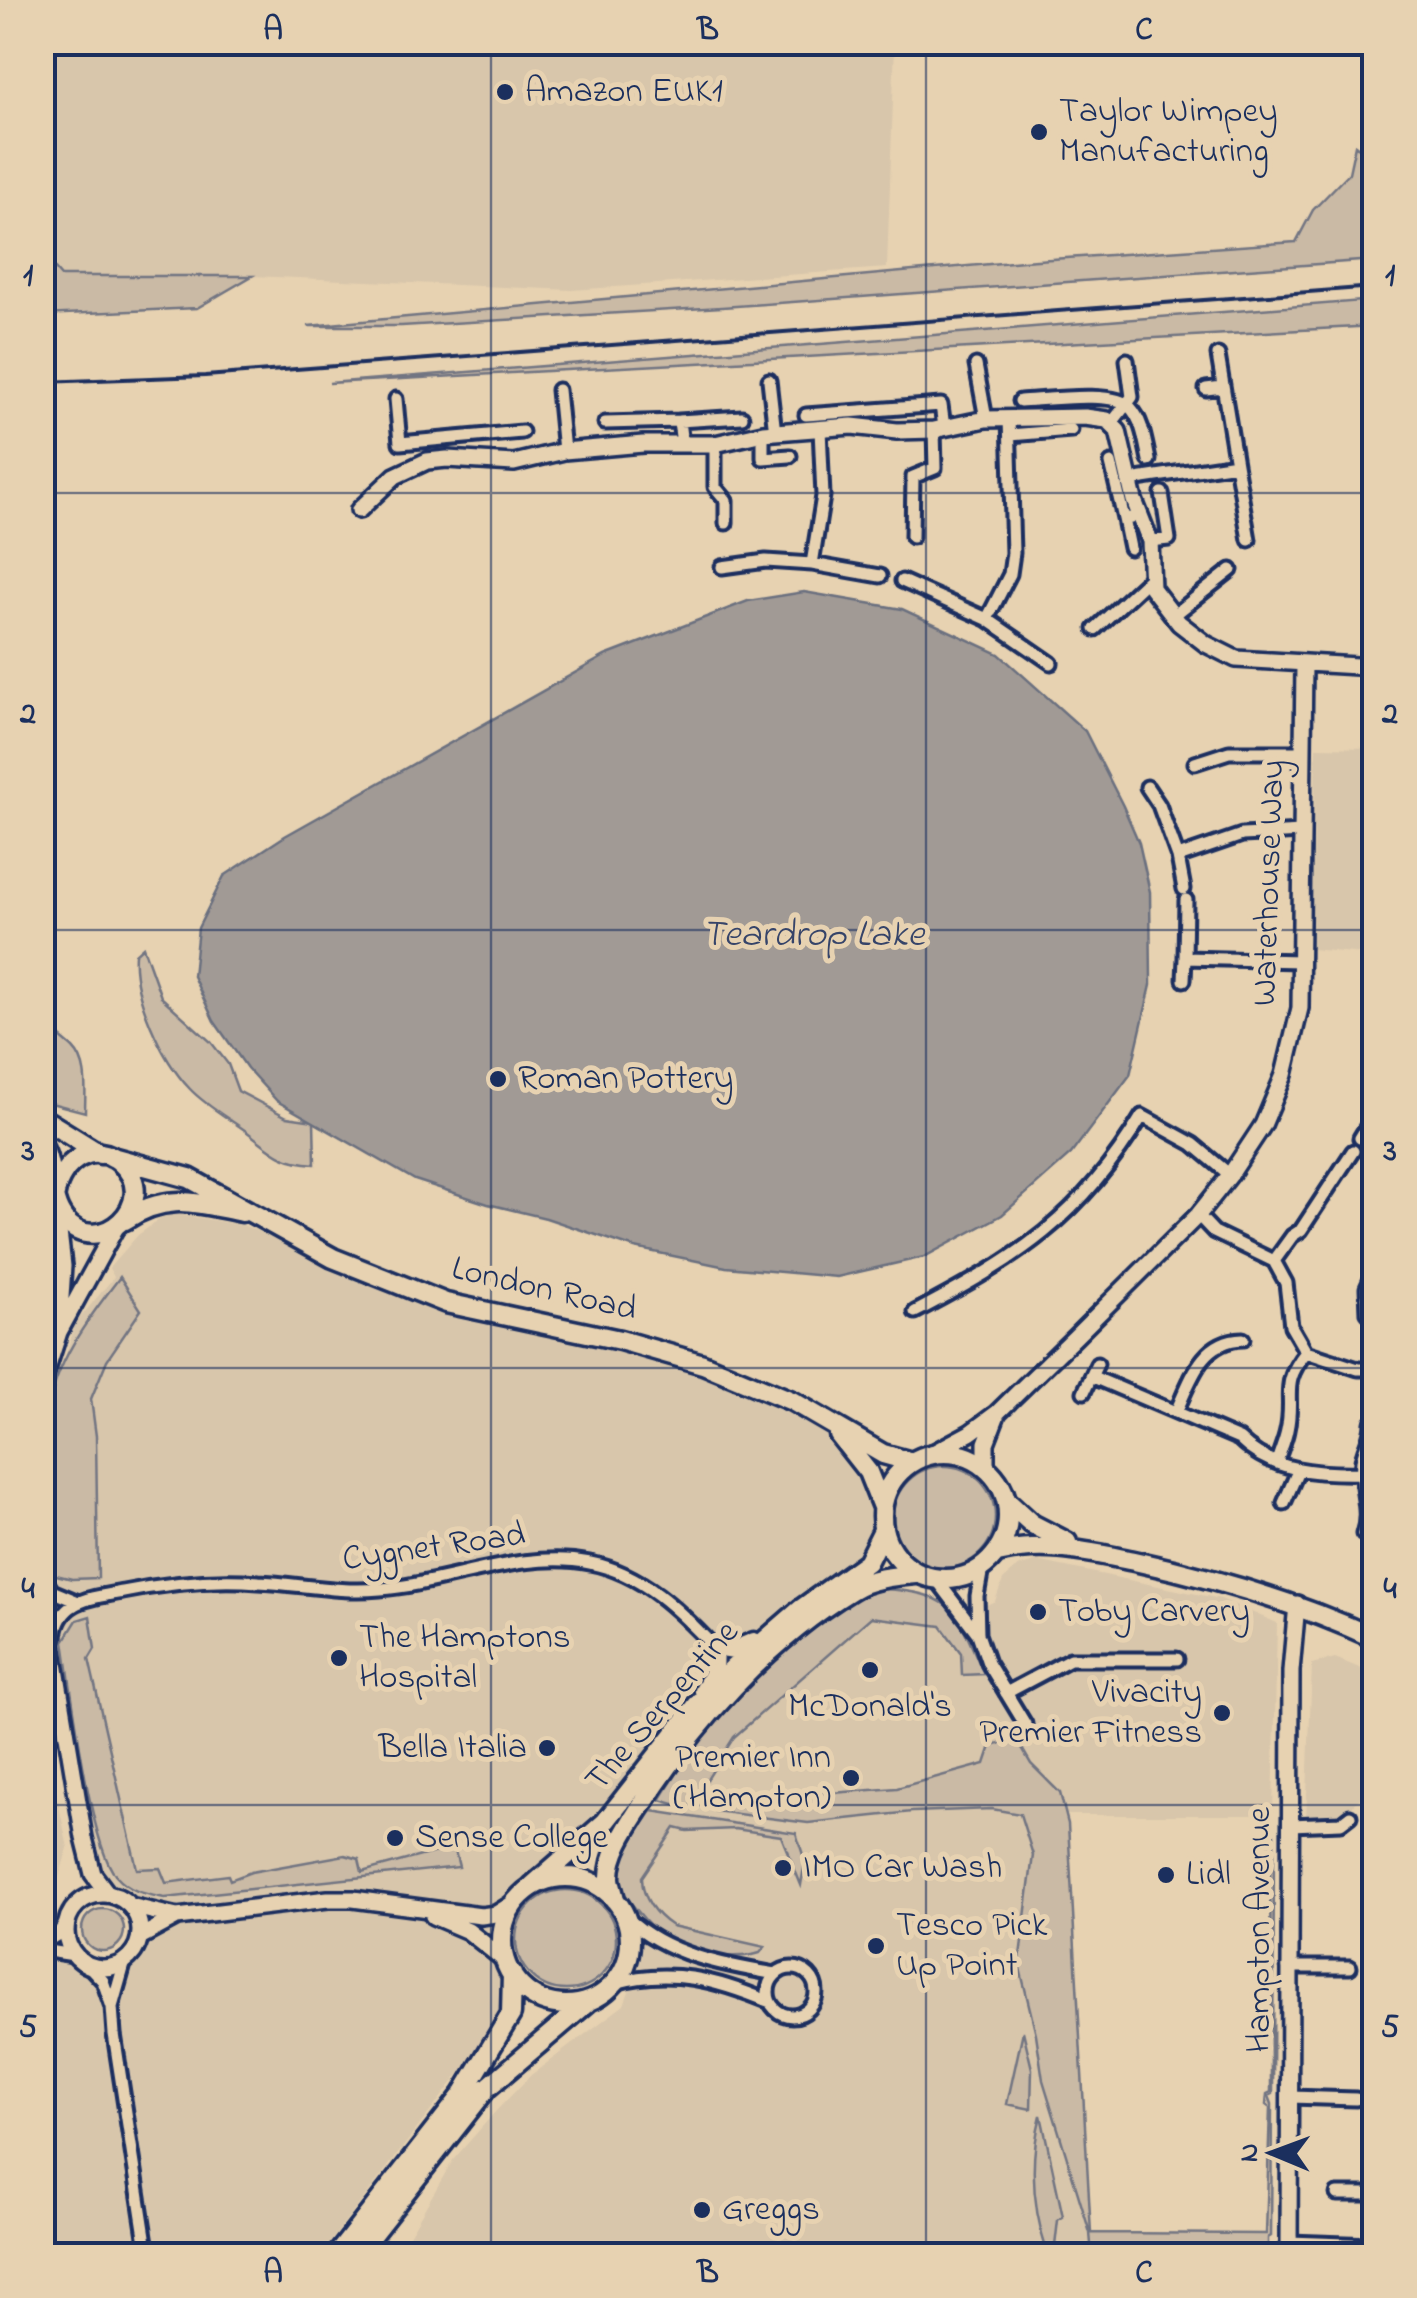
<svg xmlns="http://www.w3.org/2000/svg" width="1417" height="2298" font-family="'Indie Flower',sans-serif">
<rect width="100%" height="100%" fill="#e7d2b1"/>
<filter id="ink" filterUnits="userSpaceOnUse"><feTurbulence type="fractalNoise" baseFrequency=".01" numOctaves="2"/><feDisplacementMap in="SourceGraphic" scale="20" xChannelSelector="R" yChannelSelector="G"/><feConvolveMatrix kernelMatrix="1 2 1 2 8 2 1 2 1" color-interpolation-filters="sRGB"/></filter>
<g filter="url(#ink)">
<path fill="#d8c6ab" d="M43 43H895L887 268 572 290 252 276H61L43 280Z
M1316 747 1374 748V955L1311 949Z
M168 1213 243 1225 418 1300 666 1360 779 1402 828 1433 865 1477 874 1511V1531L868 1547 855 1564 687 1709 595 1813 497 1905 495 1938 505 1980 503 2017 320 2255H158L118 2022 127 1971 145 1939 151 1937 152 1903 115 1889 100 1876 52 1594 43 1518 44 1425 75 1324 114 1277 109 1268 138 1235Z
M1037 1561 1221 1599 1277 1623 1273 1815H1021L1033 1855 1021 1937 1043 2080 1090 2233 1092 2255 397 2256 453 2160 496 2111 531 2075 624 2005 642 1955V1877L734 1737 871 1616 942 1626 995 1601 1003 1580 1018 1567Z
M1335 1658 1374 1674V1787L1371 1786 1340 1820 1306 1821 1312 1664Z
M42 1726 68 1848 43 1929H42Z
M43 1958 65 1962 85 1973 94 1982 101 2002 139 2255H43Z"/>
<path fill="#cabaa5" stroke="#727482" stroke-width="2.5" d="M1355 145 1374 159V260L722 307 401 326H308L1023 261 1296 242 1313 210 1349 173Z
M42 254 61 276H252L197 308 43 315Z
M1374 300V326L329 383Z
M143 947 161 997 211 1042 228 1064 238 1091 287 1117 314 1121 315 1164C280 1162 273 1151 246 1131 228 1118 205 1105 190 1089 161 1059 132 994 135 954Z
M42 1019C51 1031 62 1038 73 1048 89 1064 85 1091 85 1112L43 1101Z
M120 1277 141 1310 107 1360 91 1399 96 1436 98 1578 72 1579 52 1574 43 1501 45 1485 55 1484C55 1460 46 1441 48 1415 53 1364 90 1316 120 1277Z
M893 1517a51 51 0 1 1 102 0a51 51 0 1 1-102 0Z
M883 1589C957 1593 956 1612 984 1674L962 1675 961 1653 941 1626 871 1617 734 1737 689 1808 660 1800C706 1725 795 1612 883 1589Z
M90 1616 95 1649 89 1659 137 1869 160 1868 166 1883 228 1875 230 1880 251 1872 345 1855 359 1859 362 1872 454 1847 459 1867 165 1898C145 1894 130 1892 116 1876 90 1847 71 1687 64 1641L77 1620Z
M1017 1740 1031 1764 1060 1793 1068 1824 1091 2233 1266 2234 1270 2108 1266 2105 1267 2094 1271 2092 1270 1836 1268 1815H1270V1830L1274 1835 1273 2094 1269 2096 1272 2104 1271 2236 1268 2238V2247L1273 2249V2255H1092L1090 2233 1043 2080 1036 2034 1019 1964 1033 1855 1020 1814 992 1809 912 1812 808 1823 714 1811V1802L897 1788 985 1764 991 1746Z
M652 1811 796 1833 805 1861 801 1885 781 1836 735 1829 687 1831 675 1828 642 1877C642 1898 655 1915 672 1926L765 1947 760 1953C738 1960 696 1955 675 1945 659 1936 646 1922 635 1908 627 1898 619 1888 621 1874 623 1850 639 1830 652 1811Z
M516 1940a50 50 0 1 1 100 0a50 50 0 1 1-100 0Z
M82 1930a21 21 0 1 1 42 0a21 21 0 1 1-42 0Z
M1369 1923 1374 1926V2109H1370L1368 2061 1363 2057 1369 1984Z
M1023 2031 1032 2069 1031 2109 1007 2104Z
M1041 2115 1063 2217 1058 2220 1054 2255H1048C1033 2210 1029 2161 1041 2115Z"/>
<path fill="#a19a95" stroke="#6b6f7f" stroke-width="2.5" d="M804 592 902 609 999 654 1085 731 1123 806 1139 843 1150 892 1151 985 1130 1075 1071 1154 1002 1215 924 1257 837 1277 726 1267 635 1248 546 1218 488 1204 415 1180 277 1101 247 1068 214 1021 193 976 198 928 224 876 285 836 605 656 748 601Z"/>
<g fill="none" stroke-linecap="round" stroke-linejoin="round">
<path stroke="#6b6f7f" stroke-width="4" d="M1363 42V53
M1364 60 1374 92"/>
<defs>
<path id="street" d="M1218 355 1236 464
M976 365 986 419
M769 380 775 433
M1206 389 1223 387
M558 390 564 451
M396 399 400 443 522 432
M1020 401C1044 400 1116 390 1130 407 1143 421 1145 442 1149 460
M806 415 941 405 944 427
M1009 418 1013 553 1010 574 987 619 1051 663
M605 423 679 421
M1111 424 1132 397 1127 360
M820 429 823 496 812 564 880 576
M763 433V458L790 456
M1010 435 1071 430
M682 444 679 421 742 417
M715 444V487L726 500V523
M1111 463 1124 519
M1130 480 1236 464 1249 540
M912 537 913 477 935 468 934 430
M1150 541 1169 539 1162 493
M1130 548 1124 519 1131 518
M722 567 766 561 812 564
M902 581 987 619
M1173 616 1231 570
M1095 629 1150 578
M1195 763 1229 752H1303
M1147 787 1159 805 1178 857
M1184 889 1178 857 1242 835 1302 832
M1185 958 1186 900
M1184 980 1185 958 1301 961
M1360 1138 1374 1115
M1198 1215 1214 1232 1274 1261 1286 1283 1291 1326 1306 1352 1358 1369H1374
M1274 1261 1292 1236 1301 1230 1353 1151
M915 1312C1018 1258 1081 1218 1142 1116L1193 1144 1230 1175
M1368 1313 1367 1288 1374 1272
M1093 1377 1239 1439C1272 1472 1319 1474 1363 1473
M1084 1392 1097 1364
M1176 1412C1191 1379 1202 1340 1243 1339
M1277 1462C1280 1451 1285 1441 1287 1430 1295 1395 1279 1386 1306 1352
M1284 1503 1298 1471
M1363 1534C1372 1509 1359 1488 1362 1461 1364 1447 1372 1438 1372 1422
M44 1578 52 1591 76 1601
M937 1580 978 1634 988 1663 1025 1724
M978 1634 977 1596 982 1568
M55 1637C59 1599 92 1598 123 1592 168 1583 212 1578 259 1582 300 1584 339 1593 380 1589 449 1584 522 1549 590 1563 642 1573 679 1610 714 1647
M1006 1693 1070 1659H1177
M1290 1825 1341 1823 1350 1816
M626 1917C666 1955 723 1965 776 1974
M42 1944 57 1935 67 1921
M42 1950 74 1955
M125 1961 112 2007 114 2034 148 2256
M89 1966 103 1981 112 2007
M1288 1967H1350
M768 1992a24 24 0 1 1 48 0a24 24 0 1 1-48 0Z
M614 1983C670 1967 717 1980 770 2002
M1290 2097 1356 2099
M1337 2194H1374
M1289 2242 1374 2245"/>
<path id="secondary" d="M359 510 395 476 427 461 447 459 514 463 564 451 643 444H715L763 433 852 426 897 431 934 430 986 419 1085 417 1107 420 1118 431 1134 500 1150 541 1152 588 1179 623 1206 644 1236 659 1374 667
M56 1206 63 1266 59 1328
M42 1385 59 1332 115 1229
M931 1454 970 1433 997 1413 1075 1337 1198 1215 1230 1175 1263 1125 1284 1075 1300 1008 1304 664
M986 1468V1443L996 1417
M42 1584 84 1838 93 1874 108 1894
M66 1931a37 37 0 1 1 74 0a37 37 0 1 1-74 0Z
M130 1906 177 1917
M433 1916 468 1931 506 1961
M140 1937 177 1917 328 1899H353L481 1916 496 1914 515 1902
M1289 2256 1291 1671 1297 1604"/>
<path id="primary" d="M42 1118 100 1154
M42 1146C55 1169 48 1199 64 1219 98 1262 162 1201 122 1164 94 1137 60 1163 55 1194
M112 1157 189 1178 333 1258 446 1303 620 1340 703 1364 792 1401 883 1454 912 1462
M125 1220C167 1192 196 1203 242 1212
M839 1435 868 1472 882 1507
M882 1516a63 63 0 1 1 126 0a63 63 0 1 1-126 0Z
M1007 1501 1032 1524 1067 1542
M997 1553C1044 1541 1088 1552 1134 1561 1218 1579 1296 1602 1374 1638
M704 1691 713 1674 714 1647 735 1650 754 1642
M502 1941a64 64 0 1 1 128 0a64 64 0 1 1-128 0Z
M532 1886 605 1822 697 1705 733 1668 801 1609 867 1562 883 1530
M615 1900C614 1893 610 1884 610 1877 610 1853 627 1828 640 1808 693 1724 766 1642 851 1590 870 1578 895 1576 917 1574
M336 2256 463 2094 511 2014 512 1974
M355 2256 487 2088 587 2003"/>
</defs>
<use href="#street" stroke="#1b2f5e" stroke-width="19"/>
<use href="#secondary" stroke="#1b2f5e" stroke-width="22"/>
<use href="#primary" stroke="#1b2f5e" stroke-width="25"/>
<use href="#street" stroke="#e7d2b1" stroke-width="11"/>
<use href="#secondary" stroke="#e7d2b1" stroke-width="15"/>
<use href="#primary" stroke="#e7d2b1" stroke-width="18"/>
<path stroke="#1b2f5e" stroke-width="4" d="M42 382 205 376 1374 287"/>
</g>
</g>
<path fill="none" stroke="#1b2f5e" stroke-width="2.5" stroke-opacity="0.55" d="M491 42V2256M926 42V2256M42 493H1374M42 930H1374M42 1368H1374M42 1805H1374"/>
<g fill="#1b2f5e" stroke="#e7d2b1" stroke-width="4">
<circle cx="505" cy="92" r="10"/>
<circle cx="1039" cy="132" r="10"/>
<circle cx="498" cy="1079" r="10"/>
<circle cx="1038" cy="1612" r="10"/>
<circle cx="339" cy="1658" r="10"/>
<circle cx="870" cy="1670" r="10"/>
<circle cx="1222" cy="1713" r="10"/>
<circle cx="547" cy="1748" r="10"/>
<circle cx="851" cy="1778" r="10"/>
<circle cx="395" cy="1838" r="10"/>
<circle cx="783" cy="1868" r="10"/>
<circle cx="1166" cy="1875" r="10"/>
<circle cx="876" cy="1946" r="10"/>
<circle cx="702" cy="2210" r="10"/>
</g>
<g text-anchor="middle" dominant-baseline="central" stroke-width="10" stroke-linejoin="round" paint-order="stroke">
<g font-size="35" fill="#1b2f5e" stroke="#e7d2b1" text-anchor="start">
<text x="525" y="92">Amazon EUK1</text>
<text x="1059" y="112">Taylor Wimpey<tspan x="1059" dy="40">Manufacturing</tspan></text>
<text x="518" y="1079">Roman Pottery</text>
<text x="1058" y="1612">Toby Carvery</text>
<text x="359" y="1638">The Hamptons<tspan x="359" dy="40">Hospital</tspan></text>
<text x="1202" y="1693" text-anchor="end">Vivacity<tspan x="1202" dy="40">Premier Fitness</tspan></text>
<text x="870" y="1707" text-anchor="middle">McDonald's</text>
<text x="527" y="1748" text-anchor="end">Bella Italia</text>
<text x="831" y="1758" text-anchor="end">Premier Inn<tspan x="831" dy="40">(Hampton)</tspan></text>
<text x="415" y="1838">Sense College</text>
<text x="803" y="1868">IMO Car Wash</text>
<text x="1186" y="1875">Lidl</text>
<text x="896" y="1926">Tesco Pick<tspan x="896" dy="40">Up Point</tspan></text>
<text x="722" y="2210">Greggs</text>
</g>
<g font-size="35" fill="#1b2f5e" stroke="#e7d2b1">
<text transform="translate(1270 883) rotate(-88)">Waterhouse Way</text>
<text transform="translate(544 1290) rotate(13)">London Road</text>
<text transform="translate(434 1548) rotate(-8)">Cygnet Road</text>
<text transform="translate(663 1707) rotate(-49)">The Serpentine</text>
<text transform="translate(1260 1930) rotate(-90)">Hampton Avenue</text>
</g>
<g font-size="38" font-style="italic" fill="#364469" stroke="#e7d2b1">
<text x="813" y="936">Teardrop Lake</text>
</g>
</g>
<rect width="1417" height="2298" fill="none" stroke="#e7d2b1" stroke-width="110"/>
<g transform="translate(1272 2153) rotate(271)" stroke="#e7d2b1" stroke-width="8" paint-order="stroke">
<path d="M0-8L18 38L0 25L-18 38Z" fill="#1b2f5e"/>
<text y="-15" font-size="28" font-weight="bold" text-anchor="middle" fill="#1b2f5e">N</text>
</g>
<rect x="55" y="55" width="1307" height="2188" fill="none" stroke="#1b2f5e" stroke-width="4"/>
<g font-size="32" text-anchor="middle" font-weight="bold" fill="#1b2f5e">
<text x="273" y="39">A</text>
<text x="708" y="39">B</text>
<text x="1144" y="39">C</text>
<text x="28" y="285">1</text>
<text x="1390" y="285">1</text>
<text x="28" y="723">2</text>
<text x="1390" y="723">2</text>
<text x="28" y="1160">3</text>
<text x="1390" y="1160">3</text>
<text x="28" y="1598">4</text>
<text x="1390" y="1598">4</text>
<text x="28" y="2036">5</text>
<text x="1390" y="2036">5</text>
<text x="273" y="2282">A</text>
<text x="708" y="2282">B</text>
<text x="1144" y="2282">C</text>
</g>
</svg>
